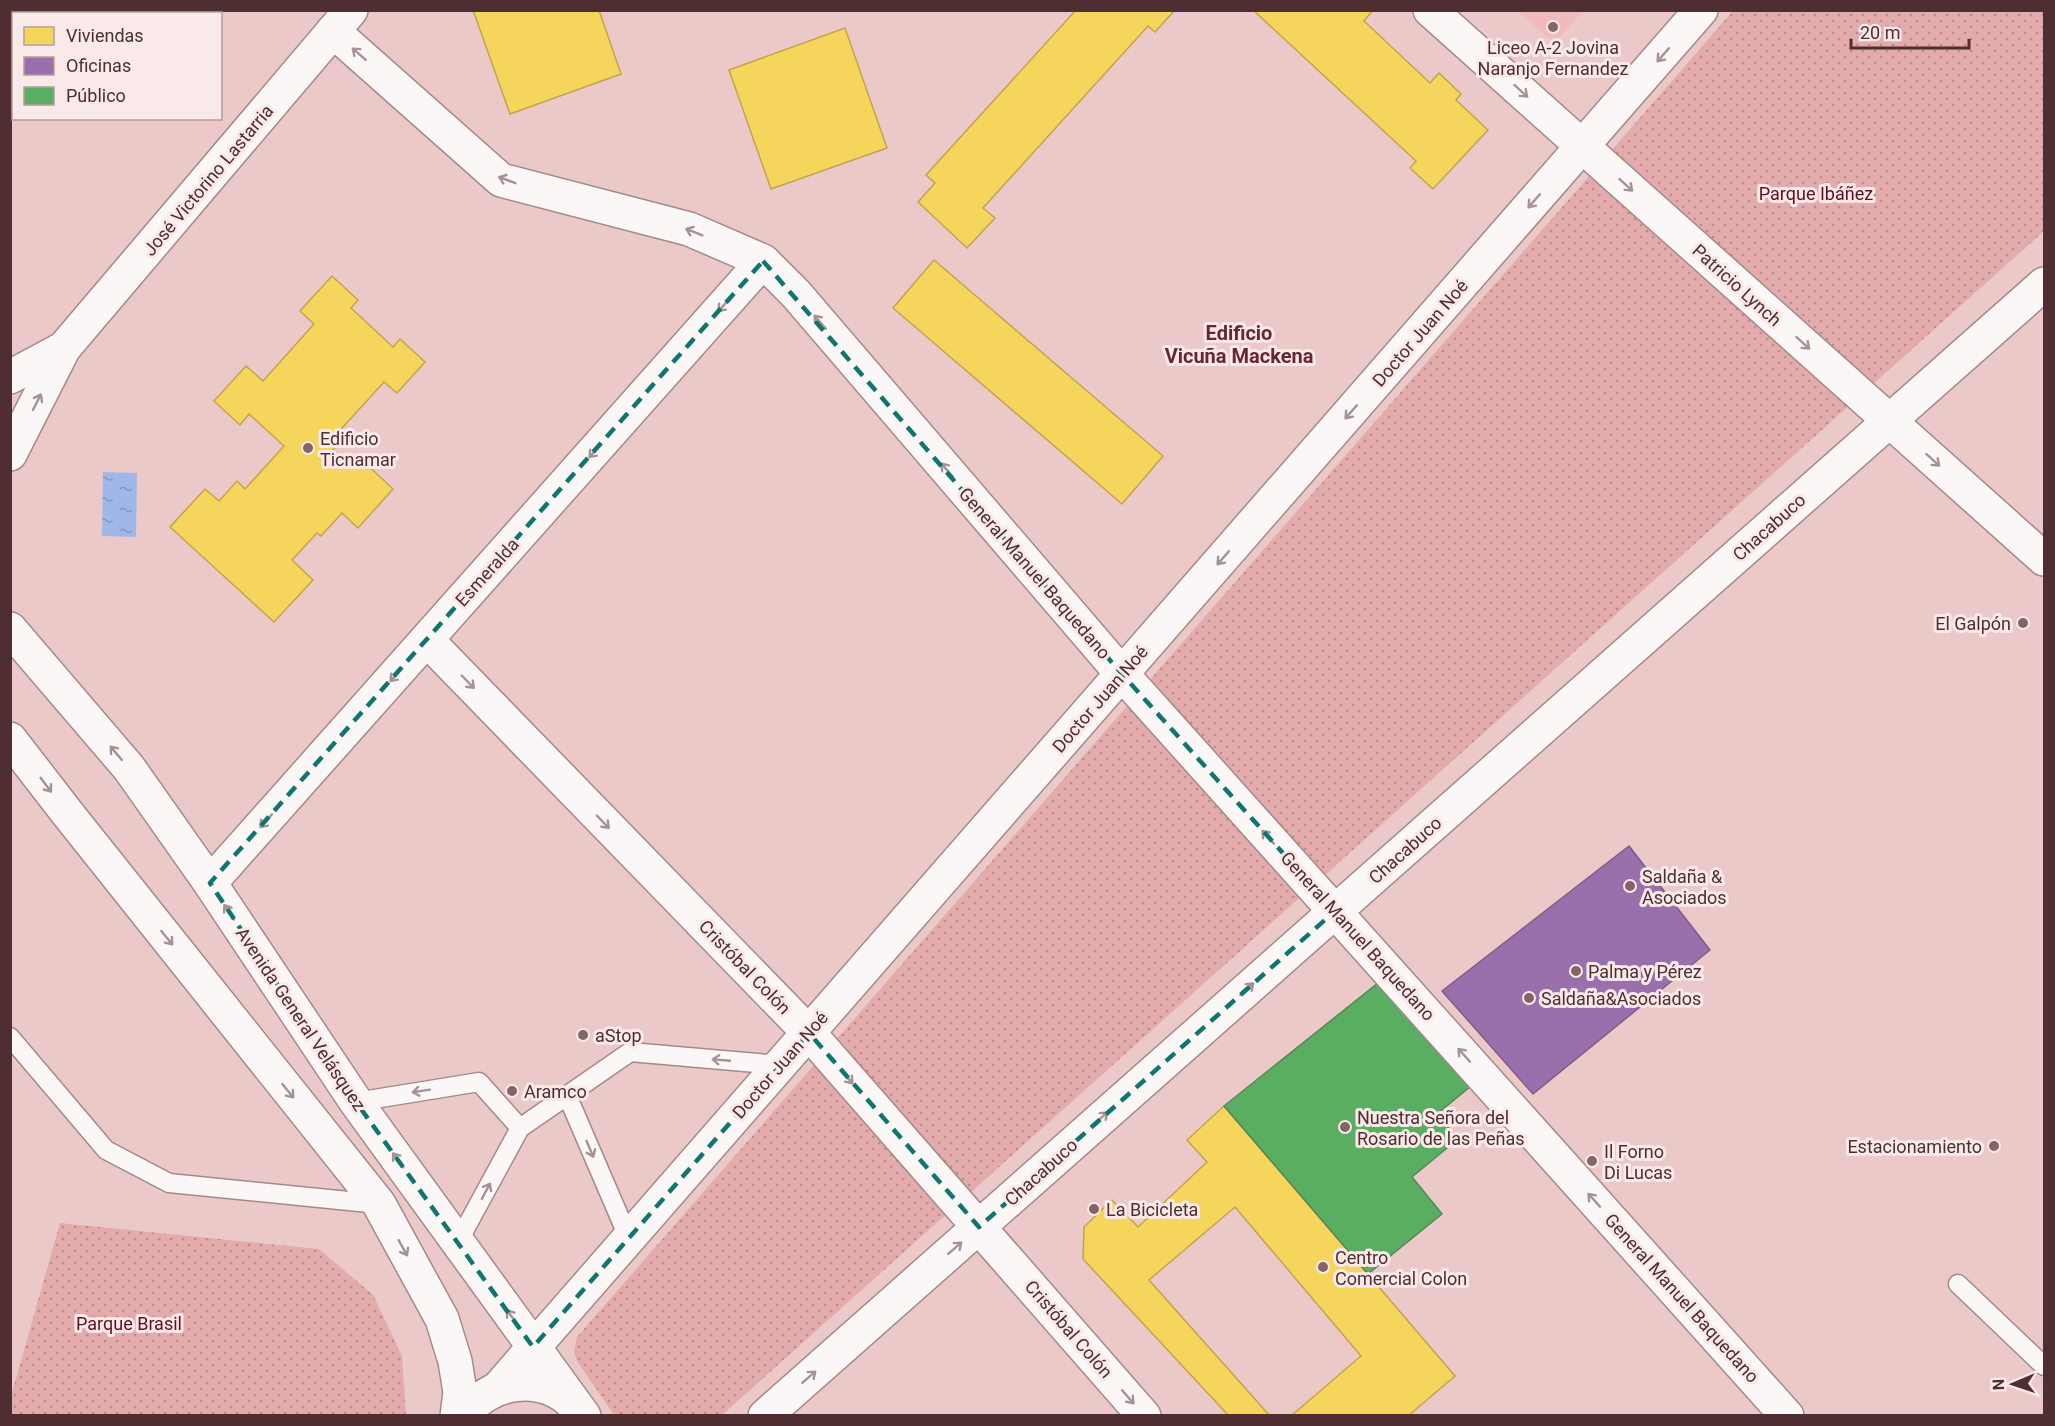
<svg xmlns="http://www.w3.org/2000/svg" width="2055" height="1426" font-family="Roboto,sans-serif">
<defs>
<pattern id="green-dots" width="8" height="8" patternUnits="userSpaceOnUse" patternTransform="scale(1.5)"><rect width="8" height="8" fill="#e3abac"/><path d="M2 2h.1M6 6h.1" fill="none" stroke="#ba8c8c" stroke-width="1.8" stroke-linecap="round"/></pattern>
<pattern id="water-ripples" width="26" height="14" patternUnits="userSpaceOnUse" patternTransform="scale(1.5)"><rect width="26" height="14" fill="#9fb8e9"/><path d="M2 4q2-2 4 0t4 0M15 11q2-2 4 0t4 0" fill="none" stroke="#8496bd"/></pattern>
</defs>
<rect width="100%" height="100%" fill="#ebc9c9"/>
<path fill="#f1bbbc" d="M1517 11H1583L1555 43Z"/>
<path fill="url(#green-dots)" d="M1733 11H2044V231L722 1415H614L577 1361 574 1352 577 1337Z
M60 1223 319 1249 373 1295 402 1356 406 1415H11V1396Z"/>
<path fill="url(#water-ripples)" d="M103 472 137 473 136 537 102 536Z"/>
<path fill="#f6d55c" stroke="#c4a34f" stroke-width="1.5" d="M473 10H599L621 74 510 114Z
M1076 10H1175L1155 32 1148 26 983 208 995 218 967 248 918 202 935 183 926 175Z
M1253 10H1373L1364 21 1430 83 1439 73 1461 94 1456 100 1488 130 1433 189 1410 168 1416 161Z
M845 28 887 148 771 189 729 70Z
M934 260 1163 456 1122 504 893 308Z
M332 276 358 300 351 308 393 347 400 339 425 362 397 393 384 382 333 438 339 443 333 450 352 468 361 459 393 489 358 528 342 513 321 536 317 533 292 560 313 580 274 622 170 527 205 489 219 501 237 481 245 489 284 446 249 414 240 425 214 401 246 366 263 381 314 324 300 311Z
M1224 1106 1455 1376 1408 1416H1291L1361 1356 1235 1207 1149 1280 1270 1416H1229L1083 1259 1084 1227 1112 1200 1138 1227 1207 1162 1187 1140Z"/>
<path fill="#9970ab" stroke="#825c86" stroke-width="1.5" d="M1629 846 1710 950 1533 1094 1442 991Z"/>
<path fill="#5aae61" stroke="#568852" stroke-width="1.5" d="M1388 975 1476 1082 1437 1114 1458 1139 1412 1177 1442 1214 1368 1274 1224 1106Z"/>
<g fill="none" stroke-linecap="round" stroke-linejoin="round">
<defs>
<path id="service" d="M10 1037 106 1150 169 1183 379 1204
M567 1095 629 1239
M356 1102 479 1082 520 1128
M458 1242 520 1128 630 1052 780 1065
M1958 1284 2044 1366"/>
<path id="minor" d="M1430 10 2044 559
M333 31 501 180 689 229 763 261 796 294 1122 674 1787 1416
M427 640 809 1033 1144 1416
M210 883 763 261"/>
<path id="tertiary" d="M499 1387 1701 10
M765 1416 2044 284"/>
<path id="secondary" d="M10 377 64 348
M10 454 64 348 351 10
M10 629 129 768 210 883 356 1102 584 1416
M10 739 68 814 379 1204 442 1319 455 1361 460 1392 457 1416
M464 1416C488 1380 541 1373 572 1403"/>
</defs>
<use href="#service" stroke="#a58989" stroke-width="21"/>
<use href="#minor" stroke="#a58989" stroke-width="36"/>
<use href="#tertiary" stroke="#a58989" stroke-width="36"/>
<use href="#secondary" stroke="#a58989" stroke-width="36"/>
<use href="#service" stroke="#fcf7f7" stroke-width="18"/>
<use href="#minor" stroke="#fcf7f7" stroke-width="33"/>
<use href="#tertiary" stroke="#fcf7f7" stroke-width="33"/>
<use href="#secondary" stroke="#fcf7f7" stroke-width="33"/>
</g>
<defs><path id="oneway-shaft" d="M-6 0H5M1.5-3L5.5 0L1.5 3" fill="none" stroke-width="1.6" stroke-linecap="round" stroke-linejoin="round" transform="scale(1.5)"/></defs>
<g stroke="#a59294">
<use href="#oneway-shaft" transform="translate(359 54) rotate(-139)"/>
<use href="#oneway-shaft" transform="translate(1663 55) rotate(131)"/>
<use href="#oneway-shaft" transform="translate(1521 91) rotate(42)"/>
<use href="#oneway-shaft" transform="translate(507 180) rotate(-159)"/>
<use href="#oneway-shaft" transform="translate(1626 185) rotate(42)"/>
<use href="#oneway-shaft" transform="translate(1534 201) rotate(131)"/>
<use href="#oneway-shaft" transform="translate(694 232) rotate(-158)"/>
<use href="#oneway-shaft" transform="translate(724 305) rotate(132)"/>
<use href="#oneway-shaft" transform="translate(820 322) rotate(-131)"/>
<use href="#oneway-shaft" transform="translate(1803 343) rotate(42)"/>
<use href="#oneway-shaft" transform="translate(37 402) rotate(-63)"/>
<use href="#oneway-shaft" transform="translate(1351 412) rotate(131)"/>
<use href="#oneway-shaft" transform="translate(595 451) rotate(132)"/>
<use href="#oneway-shaft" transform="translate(1933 460) rotate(42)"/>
<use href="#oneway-shaft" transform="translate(947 470) rotate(-131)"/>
<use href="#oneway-shaft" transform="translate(1223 558) rotate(131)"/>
<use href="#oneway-shaft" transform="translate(396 675) rotate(132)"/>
<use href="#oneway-shaft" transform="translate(468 682) rotate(46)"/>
<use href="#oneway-shaft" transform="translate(116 753) rotate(-130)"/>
<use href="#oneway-shaft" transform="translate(46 785) rotate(53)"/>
<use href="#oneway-shaft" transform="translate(266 821) rotate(132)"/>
<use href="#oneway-shaft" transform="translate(603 822) rotate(46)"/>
<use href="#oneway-shaft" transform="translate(1268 837) rotate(-132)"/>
<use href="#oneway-shaft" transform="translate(229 912) rotate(-124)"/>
<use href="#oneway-shaft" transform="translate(167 938) rotate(51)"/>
<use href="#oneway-shaft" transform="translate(1247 989) rotate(-42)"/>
<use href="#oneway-shaft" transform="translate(1464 1055) rotate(-132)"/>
<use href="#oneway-shaft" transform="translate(721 1060) rotate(-175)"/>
<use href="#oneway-shaft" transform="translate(847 1077) rotate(49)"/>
<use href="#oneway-shaft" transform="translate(288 1091) rotate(51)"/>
<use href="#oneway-shaft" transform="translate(421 1091) rotate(171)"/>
<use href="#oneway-shaft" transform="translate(1101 1118) rotate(-42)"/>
<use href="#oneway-shaft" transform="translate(590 1149) rotate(67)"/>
<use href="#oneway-shaft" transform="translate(398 1160) rotate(-126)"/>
<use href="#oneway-shaft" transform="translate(486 1191) rotate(-62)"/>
<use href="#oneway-shaft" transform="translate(1594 1200) rotate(-132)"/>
<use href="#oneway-shaft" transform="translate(403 1248) rotate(61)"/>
<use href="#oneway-shaft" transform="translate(955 1248) rotate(-41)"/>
<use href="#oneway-shaft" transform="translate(512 1317) rotate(-125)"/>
<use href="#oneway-shaft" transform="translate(809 1377) rotate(-41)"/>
<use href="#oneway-shaft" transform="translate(1128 1397) rotate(49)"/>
</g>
<path fill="none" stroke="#0f766e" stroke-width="4.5" stroke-dasharray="12 8" stroke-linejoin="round" d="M763 261 1122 674 1335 911 979 1227 809 1033 533 1347 356 1102 210 883Z"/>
<g fill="#856466" stroke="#fae9e9" stroke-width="2">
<circle cx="1553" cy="27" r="6"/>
<circle cx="308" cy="448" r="6"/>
<circle cx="2023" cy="623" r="6"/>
<circle cx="1630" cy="886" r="6"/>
<circle cx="1576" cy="971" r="6"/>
<circle cx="1529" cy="998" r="6"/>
<circle cx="583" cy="1035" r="6"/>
<circle cx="512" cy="1091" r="6"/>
<circle cx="1345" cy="1127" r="6"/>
<circle cx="1994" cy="1146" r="6"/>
<circle cx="1592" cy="1161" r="6"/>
<circle cx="1094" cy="1209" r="6"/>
<circle cx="1323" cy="1267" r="6"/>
</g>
<g text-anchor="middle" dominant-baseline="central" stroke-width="6" stroke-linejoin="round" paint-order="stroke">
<g font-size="18" fill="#4e2e30" stroke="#fae9e9" text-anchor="start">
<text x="1553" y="47" text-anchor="middle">Liceo A-2 Jovina<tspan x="1553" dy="21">Naranjo Fernandez</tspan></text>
<text x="320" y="438">Edificio<tspan x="320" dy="21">Ticnamar</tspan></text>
<text x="2011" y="623" text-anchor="end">El Galpón</text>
<text x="1642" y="876">Saldaña &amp;<tspan x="1642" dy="21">Asociados</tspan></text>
<text x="1588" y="971">Palma y Pérez</text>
<text x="1541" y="998">Saldaña&amp;Asociados</text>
<text x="595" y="1035">aStop</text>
<text x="524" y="1091">Aramco</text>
<text x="1357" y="1117">Nuestra Señora del<tspan x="1357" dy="21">Rosario de las Peñas</tspan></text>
<text x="1982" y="1146" text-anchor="end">Estacionamiento</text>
<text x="1604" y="1151">Il Forno<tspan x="1604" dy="21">Di Lucas</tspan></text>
<text x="1106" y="1209">La Bicicleta</text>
<text x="1335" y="1257">Centro<tspan x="1335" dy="21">Comercial Colon</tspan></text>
</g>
<g font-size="18" fill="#4e2e30" stroke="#fae9e9">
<text transform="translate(208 180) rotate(-50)">José Victorino Lastarria</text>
<text transform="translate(1737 285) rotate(42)">Patricio Lynch</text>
<text transform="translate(1420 333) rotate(-49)">Doctor Juan Noé</text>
<text transform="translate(1769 527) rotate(-42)">Chacabuco</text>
<text transform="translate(487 572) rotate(-48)">Esmeralda</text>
<text transform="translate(1035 573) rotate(49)">General Manuel Baquedano</text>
<text transform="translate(1100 699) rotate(-49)">Doctor Juan Noé</text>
<text transform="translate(1405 850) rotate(-42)">Chacabuco</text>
<text transform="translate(1358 936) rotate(48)">General Manuel Baquedano</text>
<text transform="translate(745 967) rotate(46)">Cristóbal Colón</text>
<text transform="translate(301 1019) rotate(56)">Avenida General Velásquez</text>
<text transform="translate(780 1065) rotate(-49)">Doctor Juan Noé</text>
<text transform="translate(1041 1172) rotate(-42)">Chacabuco</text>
<text transform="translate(1682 1298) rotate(48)">General Manuel Baquedano</text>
<text transform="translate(1069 1329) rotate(49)">Cristóbal Colón</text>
</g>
<g font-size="18" fill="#630e1e" stroke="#fae9e9">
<text x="1816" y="193">Parque Ibáñez</text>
<text x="129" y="1323">Parque Brasil</text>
</g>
<g font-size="20" font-weight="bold" fill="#67272d" stroke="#fae9e9">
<text x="1239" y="333">Edificio<tspan x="1239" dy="23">Vicuña Mackena</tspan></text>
</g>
</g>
<rect width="2055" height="1426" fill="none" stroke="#4e2e30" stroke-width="24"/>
<rect x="12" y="12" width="210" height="108" fill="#fae9e9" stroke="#b59e9f" stroke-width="1.5"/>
<rect x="24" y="27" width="30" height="18" fill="#f6d55c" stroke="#b59e9f" stroke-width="1.5"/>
<text x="66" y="42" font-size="18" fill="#4e2e30">Viviendas</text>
<rect x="24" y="57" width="30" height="18" fill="#9970ab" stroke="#b59e9f" stroke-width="1.5"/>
<text x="66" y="72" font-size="18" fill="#4e2e30">Oficinas</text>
<rect x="24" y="87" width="30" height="18" fill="#5aae61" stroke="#b59e9f" stroke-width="1.5"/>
<text x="66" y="102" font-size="18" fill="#4e2e30">Público</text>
<g transform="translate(2013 1384) rotate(268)" stroke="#fae9e9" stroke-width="4.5" paint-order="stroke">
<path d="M0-4.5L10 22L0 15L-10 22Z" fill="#4e2e30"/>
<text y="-9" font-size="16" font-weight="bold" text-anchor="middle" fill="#4e2e30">N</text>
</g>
<path d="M1851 39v9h118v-9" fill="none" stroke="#4e2e30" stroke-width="3"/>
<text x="1860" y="39" font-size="18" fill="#4e2e30" stroke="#fae9e9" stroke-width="4.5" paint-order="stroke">20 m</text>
</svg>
